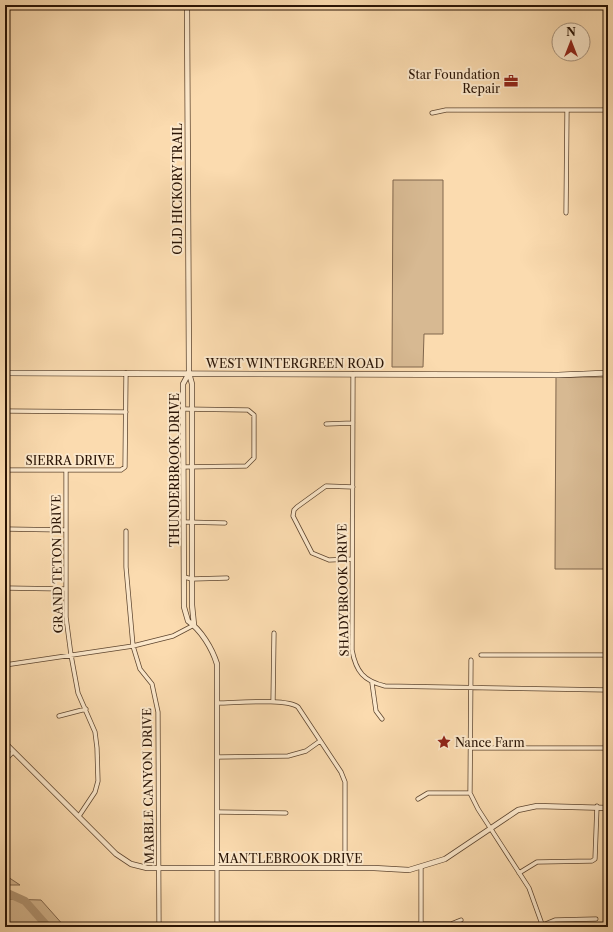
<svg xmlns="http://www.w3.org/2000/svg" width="613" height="932" font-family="'Libre Caslon Text',serif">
<rect width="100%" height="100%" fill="#fbdbaf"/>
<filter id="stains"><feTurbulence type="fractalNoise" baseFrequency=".005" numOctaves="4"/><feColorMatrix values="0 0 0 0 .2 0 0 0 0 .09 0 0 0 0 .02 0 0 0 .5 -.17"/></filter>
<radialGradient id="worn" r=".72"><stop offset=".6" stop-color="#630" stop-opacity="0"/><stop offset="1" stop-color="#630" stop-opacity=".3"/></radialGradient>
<path fill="#d7b992" stroke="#80664c" d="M393 180H443V334H424L423 367H392Z
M556 377H608V569H555Z
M5 875 20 885H5Z
M5 899 41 900 65 927H7L5 924Z"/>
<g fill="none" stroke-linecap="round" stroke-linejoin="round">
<path stroke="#b49775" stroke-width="8" d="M5 892 25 901 48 927"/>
<defs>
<path id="minor" d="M432 113 446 110H608
M566 213 567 110
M353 374 352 650C356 672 364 681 385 686L608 690
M5 411 126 412
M326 424 353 423
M183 467 246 466 254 458V415L248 410 183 409
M5 470H121L125 467 126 373
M66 470V617L71 655 78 693 95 732 97 748 98 781 95 792 79 816
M184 522 225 523
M5 529 65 530
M126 531V567L133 646 140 669 152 684 158 712 159 927
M352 559 329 560 312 553 293 516 294 510 297 507 326 486 353 487
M184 577 192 579 227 578
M5 588 66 589
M481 655H608
M471 660 470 793 478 809 529 888 543 927
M5 665 133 646 173 636 194 625
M372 683 376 711 382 719
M273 702 274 633
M218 703C235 703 287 698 298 707L341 772 345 782V868
M59 716 86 709
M470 748H608
M218 757 288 756 306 751 320 741
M5 760 13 752
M418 799 428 793H470
M218 812 286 813
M519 873 537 862 592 861 595 859 597 806
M217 923 451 924 461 920
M543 925 555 920 596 919
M217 927V868
M421 927V867"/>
<path id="tertiary" d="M187 5 189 373 192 384V605L194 625
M189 373 183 384 184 607 188 621C201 630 212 648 217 664V868
M5 743 116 854 131 864 147 868H374L409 870 445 859 518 810 537 806 608 808"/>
<path id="secondary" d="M5 373 558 375 608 373"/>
</defs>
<use href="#minor" stroke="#5e4630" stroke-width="5"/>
<use href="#tertiary" stroke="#5e4630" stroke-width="6"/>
<use href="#secondary" stroke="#2a1405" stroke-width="6"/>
<use href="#minor" stroke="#fce8cb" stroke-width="3.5"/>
<use href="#tertiary" stroke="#fce8cb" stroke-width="4.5"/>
<use href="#secondary" stroke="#fce8cb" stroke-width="5"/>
</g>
<defs>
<symbol id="office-bare" viewBox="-9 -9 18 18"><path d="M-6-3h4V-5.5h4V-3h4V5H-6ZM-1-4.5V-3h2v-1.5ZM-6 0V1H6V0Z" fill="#8f2418" stroke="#fce8cb" stroke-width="2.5" paint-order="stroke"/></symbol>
<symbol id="sight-bare" viewBox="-9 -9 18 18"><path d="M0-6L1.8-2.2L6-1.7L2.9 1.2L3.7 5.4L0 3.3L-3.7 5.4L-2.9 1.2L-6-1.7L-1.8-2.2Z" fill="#8f2418" stroke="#fce8cb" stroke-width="2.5" paint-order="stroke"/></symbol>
</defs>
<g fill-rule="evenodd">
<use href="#office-bare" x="501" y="71" width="20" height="20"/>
<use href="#sight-bare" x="434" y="732" width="20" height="20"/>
</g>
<g text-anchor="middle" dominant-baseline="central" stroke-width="4" stroke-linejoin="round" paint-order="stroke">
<g font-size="12" fill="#2a1405" stroke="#fce8cb" text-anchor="end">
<text x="500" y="74">Star Foundation<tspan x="500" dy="14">Repair</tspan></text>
<text x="455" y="742" text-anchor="start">Nance Farm</text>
</g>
<g font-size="12" fill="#2a1405" stroke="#fce8cb">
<text transform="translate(177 189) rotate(-90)">OLD HICKORY TRAIL</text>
<text x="295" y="363">WEST WINTERGREEN ROAD</text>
<text x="70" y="460">SIERRA DRIVE</text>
<text transform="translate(174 470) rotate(-90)">THUNDERBROOK DRIVE</text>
<text transform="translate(57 564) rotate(-91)">GRAND TETON DRIVE</text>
<text transform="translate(343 590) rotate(-91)">SHADYBROOK DRIVE</text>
<text transform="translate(148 786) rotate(-91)">MARBLE CANYON DRIVE</text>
<text x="290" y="858">MANTLEBROOK DRIVE</text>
</g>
</g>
<rect width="613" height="932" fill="none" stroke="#fbdbaf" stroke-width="20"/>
<rect x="6" y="6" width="601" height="920" fill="none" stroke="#2a1405" stroke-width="2"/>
<rect x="10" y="10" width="593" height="912" fill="none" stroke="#2a1405"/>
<g transform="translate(571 42)"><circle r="19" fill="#fce8cb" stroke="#a8937c"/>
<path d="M0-3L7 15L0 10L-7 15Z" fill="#8f2418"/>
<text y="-6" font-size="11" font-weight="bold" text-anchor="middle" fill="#2a1405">N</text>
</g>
<rect width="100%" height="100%" filter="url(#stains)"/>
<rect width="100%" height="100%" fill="url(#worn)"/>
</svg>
